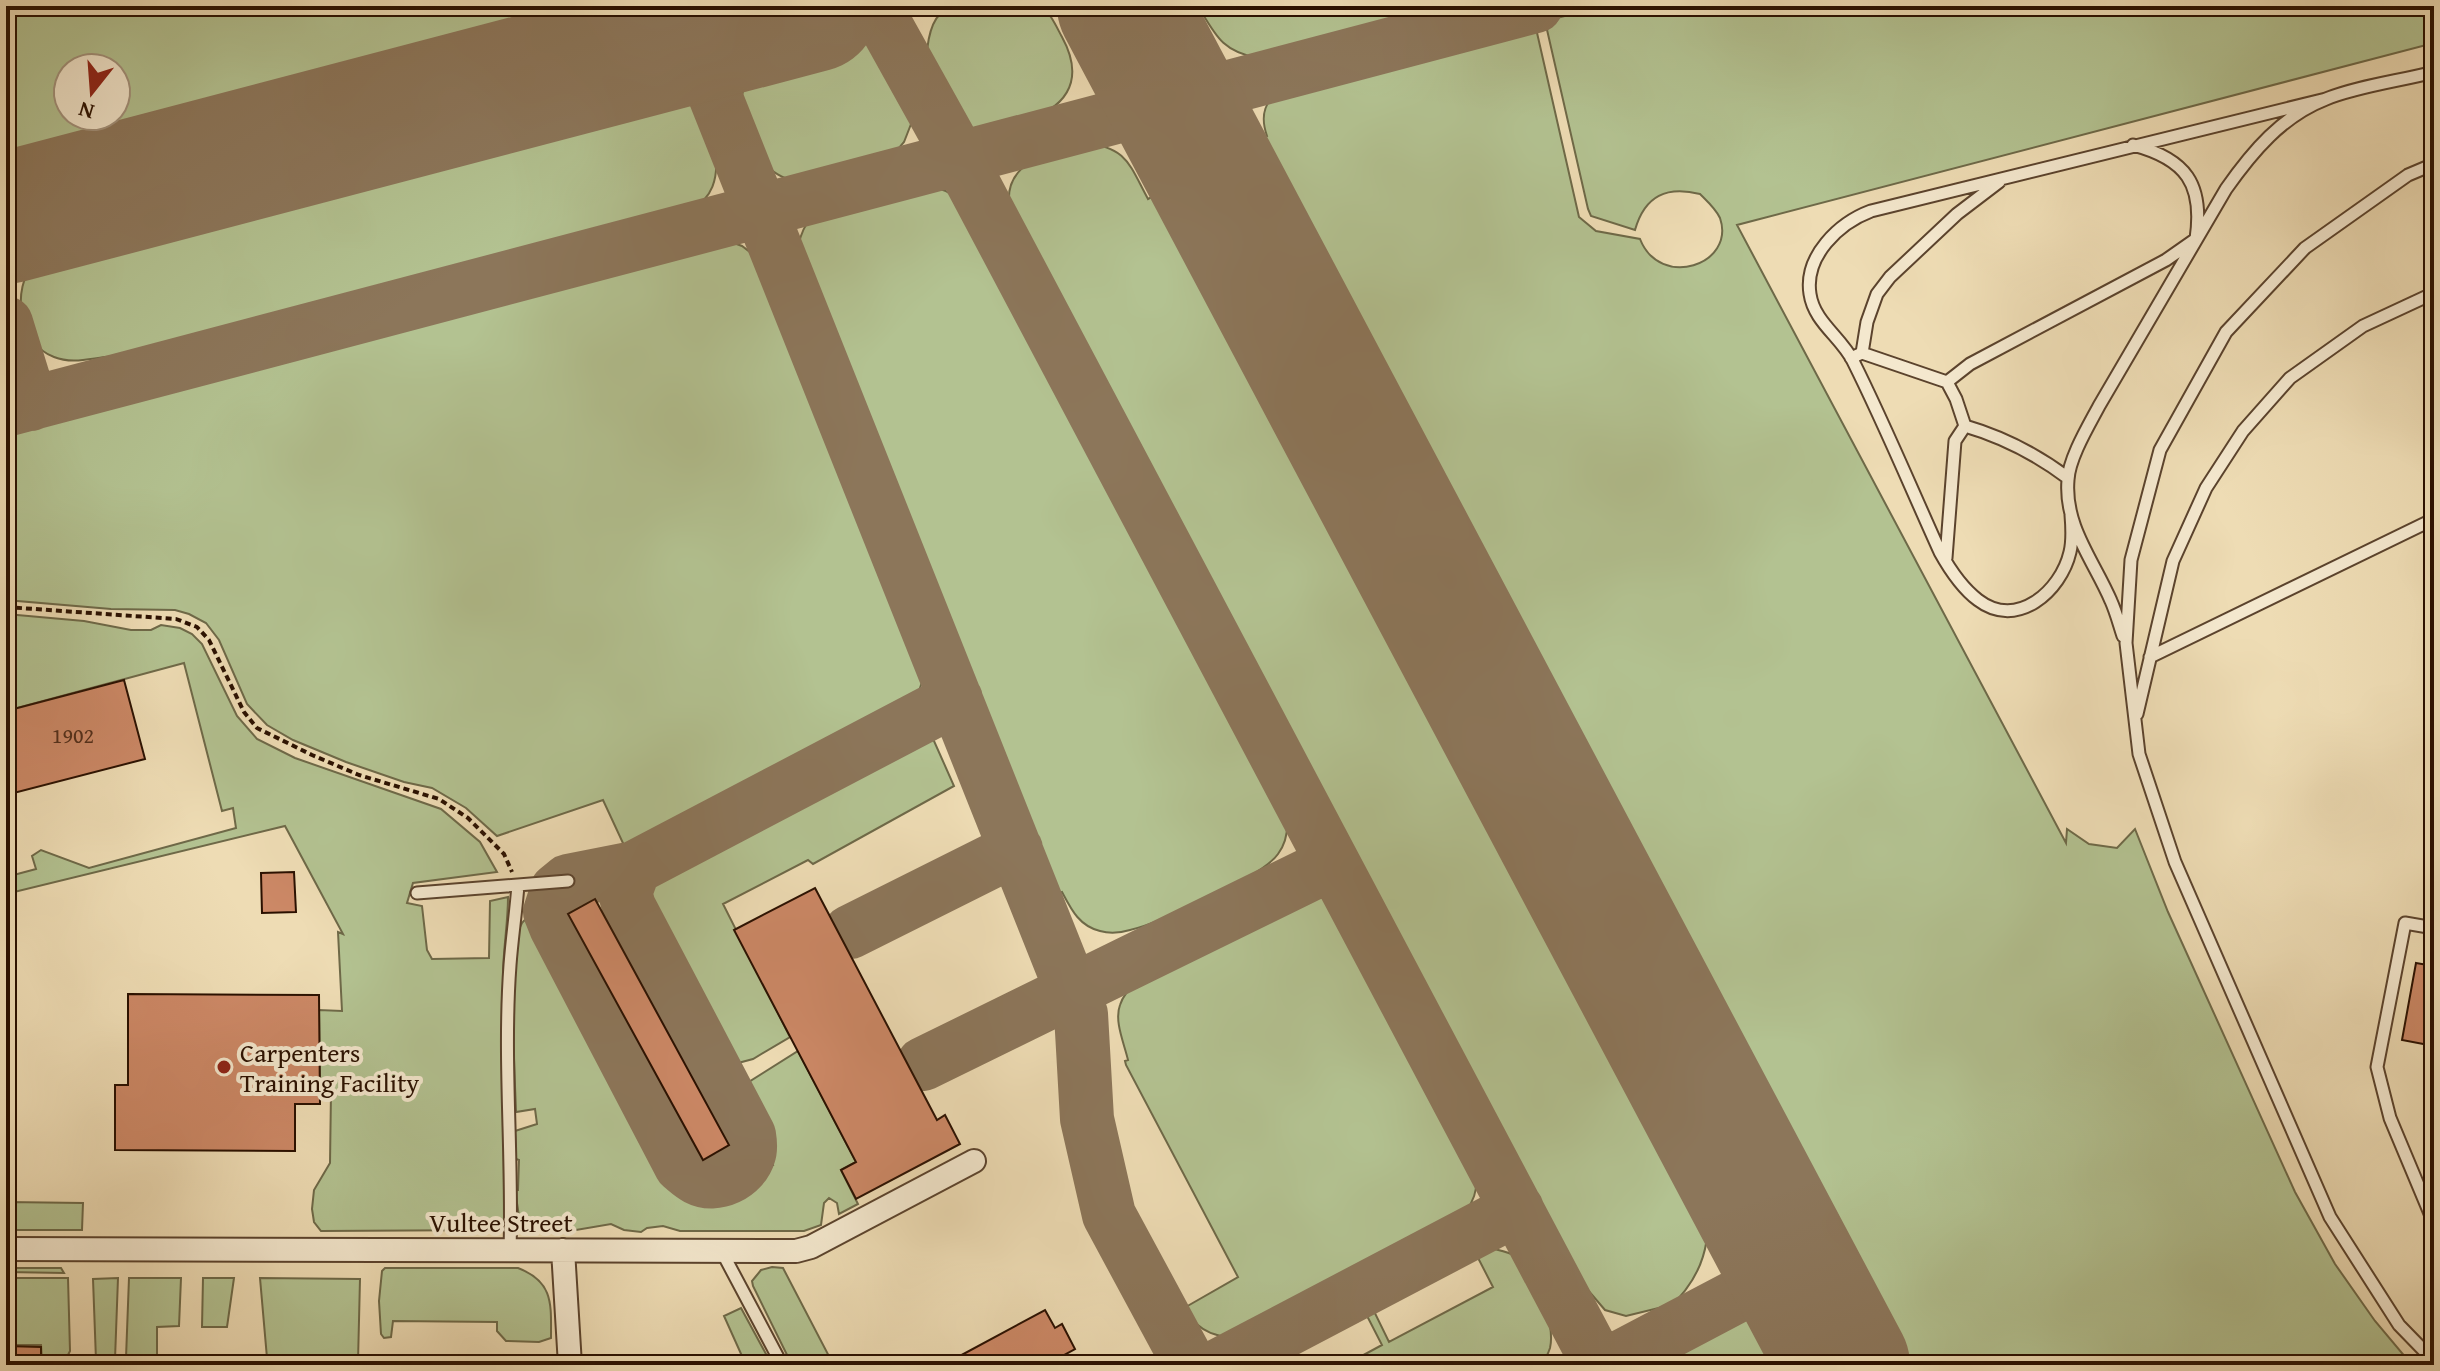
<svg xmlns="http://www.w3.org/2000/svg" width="2440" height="1371" font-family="'Gentium Book Plus',serif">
<rect width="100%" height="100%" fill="#eedcb4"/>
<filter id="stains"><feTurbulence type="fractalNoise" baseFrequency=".0025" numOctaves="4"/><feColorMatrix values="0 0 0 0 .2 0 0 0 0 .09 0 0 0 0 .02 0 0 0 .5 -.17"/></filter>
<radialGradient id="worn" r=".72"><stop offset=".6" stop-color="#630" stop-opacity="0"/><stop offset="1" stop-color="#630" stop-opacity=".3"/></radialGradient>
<path fill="#b3c291" stroke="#6e6948" stroke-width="2" fill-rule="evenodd" d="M6 6H690L6 186ZM68 68H116V116H68Z
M959 6H1041C1051 14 1056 26 1062 37 1087 83 1064 110 1019 123 998 129 979 136 960 121 945 109 937 84 928 67 925 52 929 25 940 14 945 8 952 8 959 6Z
M1198 6H1459L1258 58C1222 51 1216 36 1198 6Z
M1604 6H2434V43L1737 225 2066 843 2067 829 2089 844 2117 848 2135 829 2168 912 2295 1192 2335 1264 2375 1321 2412 1365H1884L1238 152 1267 136C1260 116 1264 99 1284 90L1535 24 1579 217 1596 231 1640 239C1660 290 1736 265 1720 218 1716 209 1707 201 1700 194 1667 186 1645 195 1635 230L1591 216 1588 209 1545 21Z
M841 38 861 39 883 52 911 104 913 119 904 142 894 154 886 158C864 164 824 180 803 181 767 184 738 134 741 102 742 87 752 70 764 60 774 51 824 42 841 38Z
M650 86C662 88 676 89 685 97 715 122 734 189 691 209L127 358C104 352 79 367 54 357 19 344 10 289 35 262 49 247 77 241 96 233Z
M1084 143C1127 147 1129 164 1148 199L1177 182 1699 1164C1713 1221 1715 1266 1668 1309L1667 1306 1626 1316 1605 1310 1564 1262 1017 232C990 171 1033 155 1084 143Z
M932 187C952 190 964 203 974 220L1285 806C1289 823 1289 839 1278 854 1263 876 1159 924 1130 930 1120 933 1110 934 1100 931 1079 926 1071 909 1062 892L1056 894 989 718 983 716 796 256C798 246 800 234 806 225 823 202 905 190 932 187Z
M720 238 742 246 759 259 926 670 917 697 908 706 640 849 628 854 603 800 497 836 466 808 432 788 404 782 346 762 293 740 267 725 247 704 219 640 206 623 189 614 175 610 111 609 6 600V427Z
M6 614 84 621 131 630H151L161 625 180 628 192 634 202 644 237 716 257 739 295 758 441 809 480 842 497 872 413 883 407 903 422 906 427 950 432 959 489 958 490 901 508 897C508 924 503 949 503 976L504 1190H506L504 1221 497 1230 321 1231 314 1222 312 1209 314 1190 330 1163 331 1092 320 1091 319 1010 342 1011 338 932 343 934 285 826 6 894V877L36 869 32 856 41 850 89 868 236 828 233 808 222 811 184 663 6 711Z
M920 733 934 741 954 786 813 864 808 860 723 904 790 1037 753 1059 723 1067 644 920C642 896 645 884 662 866L908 737Z
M1297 893 1325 898 1340 910 1472 1157C1482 1187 1475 1208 1450 1226L1246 1333C1220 1342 1198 1332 1184 1308L1238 1277 1126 1065 1125 1061 1128 1060C1124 1043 1114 1021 1120 1005 1133 964 1245 915 1284 895Z
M538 914 676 1175C708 1213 739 1183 773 1165L732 1086 747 1083 798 1051 856 1162 841 1170 858 1204 839 1214 837 1203 829 1198 824 1203 821 1225 804 1231H680L663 1226 647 1228 641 1232 624 1230 611 1224 576 1230 532 1220 520 1223 515 1190H518L519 1160 516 1159 515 1131 537 1124 535 1109 516 1112C515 1077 507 947 522 923 526 917 532 916 538 914Z
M6 1202 83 1203 82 1230H6Z
M1482 1247C1493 1249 1504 1250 1513 1255 1535 1268 1556 1323 1550 1348 1548 1354 1545 1360 1541 1365H1345L1382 1345 1363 1308 1370 1303 1389 1342 1493 1287 1475 1252Z
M772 1267 783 1268 831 1360 822 1365H792L753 1286 752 1281 761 1270Z
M6 1268H61L64 1273 6 1272Z
M385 1268H518C554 1282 551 1304 551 1338L539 1342 506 1341 497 1331V1322L393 1321 391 1337 384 1338 381 1334 379 1301 382 1271Z
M6 1278H68L70 1351 66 1359 42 1360 41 1345H6Z
M118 1278 115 1359 96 1360 93 1279Z
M129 1278H181L179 1326 157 1327V1365H140V1361L126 1358Z
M203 1278H234L227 1327H202Z
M260 1278 360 1279 358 1362 267 1358Z
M1756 1305 1775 1306 1807 1365H1652C1670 1342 1728 1316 1756 1305Z
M741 1308 772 1365H746L724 1316Z"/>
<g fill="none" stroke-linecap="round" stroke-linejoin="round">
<path stroke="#8c765a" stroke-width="54" d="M875 6 959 157 1599 1365
M692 38 1081 1014 1087 1119 1109 1215 1190 1365
M6 323 31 404
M6 410 1536 6
M634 868 625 893 629 907 749 1135C750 1141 751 1149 749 1154 743 1175 716 1188 697 1178 691 1175 686 1170 681 1166L556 927 550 912 557 890 568 881 634 868 956 699
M850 932 1016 849
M923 1064 1333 863
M1220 1365 1517 1209
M1606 1365 1792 1267"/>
<path stroke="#8c765a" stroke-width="132" d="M1123 6 1844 1365
M6 218 813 6"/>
</g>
<path fill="#c86" stroke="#2a1000" stroke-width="2" d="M124 680 145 759 6 795V711Z
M294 872 296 912 262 913 261 873Z
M815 888 937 1120 945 1115 960 1144 856 1199 841 1170 856 1162 734 930Z
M595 899 729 1145 703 1160 568 914Z
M2416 963 2434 966V1046L2402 1040Z
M128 994 319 995 320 1104H295V1151L115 1150V1085H128Z
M1045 1310 1055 1328 1062 1324 1075 1349 1057 1359 1060 1365H943Z
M6 1346 41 1347V1365H6Z"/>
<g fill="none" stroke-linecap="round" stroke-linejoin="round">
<defs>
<path id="lane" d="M2434 164 2408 175 2305 248 2226 332 2160 450 2131 560 2126 643 2139 754 2175 862 2330 1217 2399 1325 2434 1361
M1862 353 1867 322 1877 294 1890 277 1957 214 1999 182
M1851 358 1862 353 1947 382 1956 399 1965 426C2003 437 2036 454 2068 478
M1947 382 1970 364 2166 260 2196 239C2204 184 2186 159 2133 145
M2071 515C2072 527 2073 540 2070 552 2061 591 2017 630 1978 600 1962 588 1950 570 1940 552 1911 488 1884 423 1853 361 1841 337 1814 322 1810 294 1804 256 1839 223 1871 211L2326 99
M1946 558 1955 441 1965 426
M2123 636C2119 624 2116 612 2111 601 2094 561 2064 526 2068 480 2069 458 2089 425 2099 406L2226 189C2252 152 2282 116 2326 99 2358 86 2400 81 2434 72
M2150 657 2434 519
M2137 714 2173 561 2206 488 2243 431 2290 378 2363 326 2434 293
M417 893 568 881
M2434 928 2405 923 2377 1067 2390 1118 2434 1223
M510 1250C513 1156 503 1060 510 965 512 938 516 912 518 885
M722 1252 782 1365"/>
<path id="street" d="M6 1249 796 1251 811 1247 974 1161
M563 1250 570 1365"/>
</defs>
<use href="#lane" stroke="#5b432d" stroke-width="15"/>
<use href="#street" stroke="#5b432d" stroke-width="26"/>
<path stroke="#2a1000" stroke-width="4" stroke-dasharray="6 4" stroke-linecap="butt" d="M6 607 176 619 197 627 209 640 244 712 257 728 312 755 359 775 439 799 468 818 504 854 512 872"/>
<use href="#lane" stroke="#f4e8ce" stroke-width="11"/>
<use href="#street" stroke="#f4e8ce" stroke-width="22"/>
</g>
<circle fill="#8f2418" stroke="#f4e8ce" stroke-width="3" cx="224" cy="1067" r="8"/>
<g text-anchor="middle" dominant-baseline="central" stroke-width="8" stroke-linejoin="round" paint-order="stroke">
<g font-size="22" fill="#522e1a">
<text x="73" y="735">1902</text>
</g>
<g font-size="26" fill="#2a1000" stroke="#f4e8ce" text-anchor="start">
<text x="240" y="1052">Carpenters<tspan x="240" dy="30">Training Facility</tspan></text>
</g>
<g font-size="26" fill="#2a1000" stroke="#f4e8ce">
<text x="501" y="1222">Vultee Street</text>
</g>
</g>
<rect width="2440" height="1371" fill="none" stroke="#eedcb4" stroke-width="32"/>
<rect x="8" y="8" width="2424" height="1355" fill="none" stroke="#2a1000" stroke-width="4"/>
<rect x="16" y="16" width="2408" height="1339" fill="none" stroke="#2a1000" stroke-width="2"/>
<g transform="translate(92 92) rotate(197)"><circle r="38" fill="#f4e8ce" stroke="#a3927c" stroke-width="2"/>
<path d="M0-6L14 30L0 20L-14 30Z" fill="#8f2418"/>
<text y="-12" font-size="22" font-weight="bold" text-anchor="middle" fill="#2a1000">N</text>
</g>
<rect width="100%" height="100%" filter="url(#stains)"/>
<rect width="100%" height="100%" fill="url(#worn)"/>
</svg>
